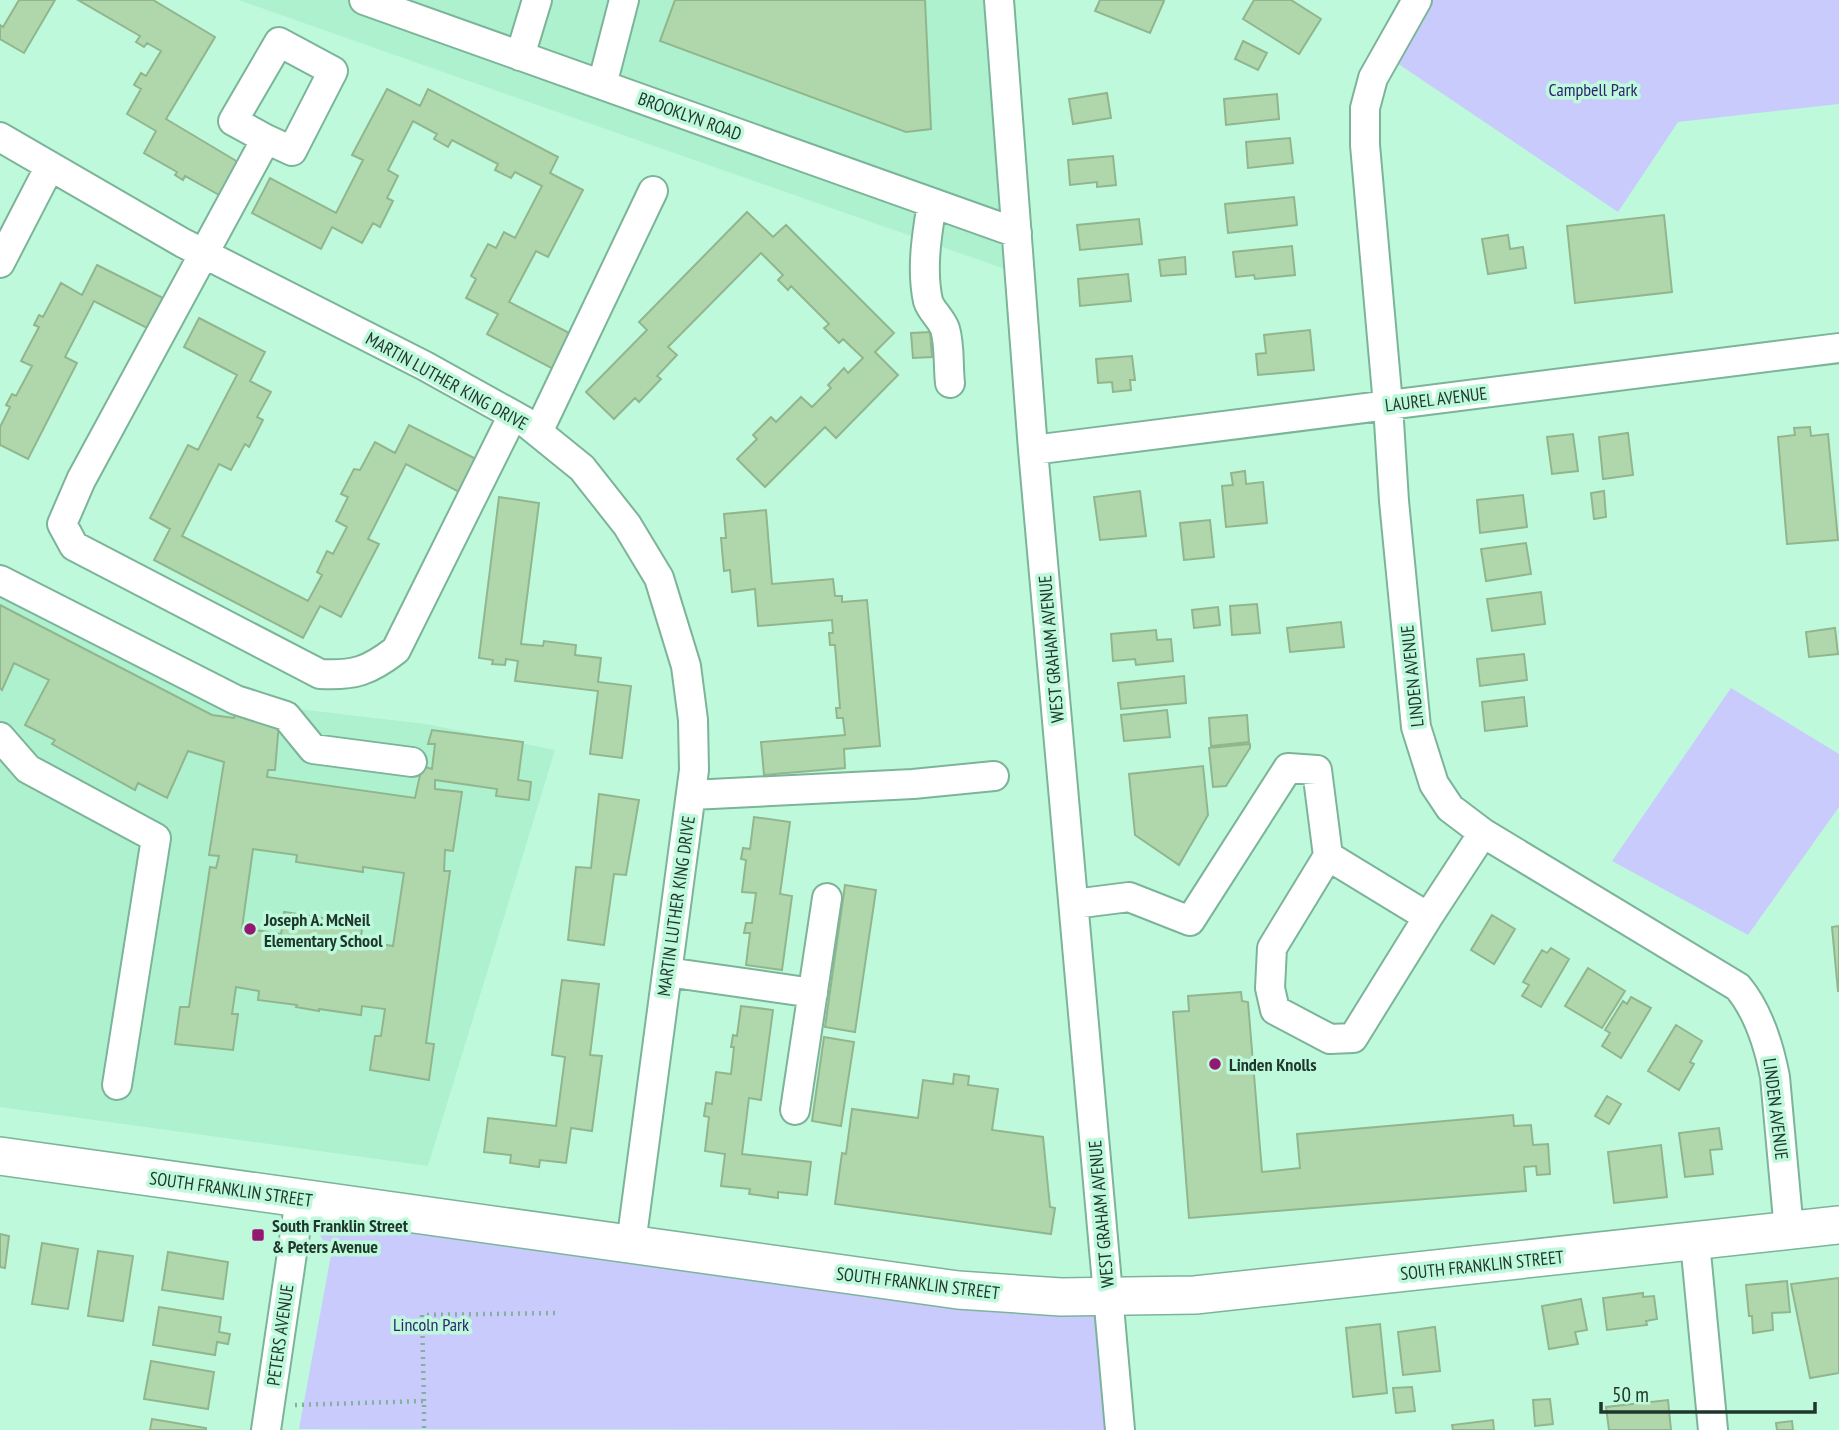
<svg xmlns="http://www.w3.org/2000/svg" width="1839" height="1430" font-family="'PT Sans Narrow',sans-serif">
<rect width="100%" height="100%" fill="#bff9dc"/>
<path fill="#aef1cf" d="M238 0H1000L1022 275Z
M0 563 281 707 426 724 555 750 428 1166 0 1107Z"/>
<path fill="#c9cbfd" d="M1430 0H1839V104L1678 122 1618 212 1391 59Z
M1731 688 1839 754V807L1748 935 1612 861Z
M300 1199 1109 1297 1120 1430 299 1429 331 1255Z"/>
<path fill="#b0d7ac" stroke="#91b68d" stroke-width="2" fill-rule="evenodd" d="M19 0H55L24 53 0 39V25L3 27Z
M78 0H153L215 37 166 119 238 162 219 195 185 176 183 180 175 175 177 172 144 153 156 131 127 114 141 89 134 85 141 73 146 76 161 51 147 43 144 47 136 42 140 36Z
M675 0H925L931 129 906 132 660 41Z
M1100 0H1161L1164 1 1150 33 1095 11Z
M1254 0H1291L1321 19 1299 54 1243 19Z
M1243 41 1267 53 1258 70 1235 59Z
M387 89 420 106 428 89 558 157 550 173 583 190 548 257 536 251 509 302 575 336 557 371 487 334 498 314 466 298 476 279 471 276 488 244 496 248 504 232 515 238 542 186 515 172 511 178 495 170 498 164 452 140 448 147 434 139 437 134 413 121 388 170 398 176 387 198 393 201 380 227 373 223 362 243 332 227 321 249 252 213 270 178 336 213 363 160 352 155Z
M1107 93 1111 118 1073 124 1069 99Z
M1277 94 1279 119 1226 125 1224 99Z
M1290 138 1293 163 1248 168 1246 142Z
M1113 156 1116 185 1097 187V182L1070 185 1068 160Z
M1294 197 1297 225 1228 233 1225 204Z
M747 212 773 237 786 225 894 333 875 352 898 375 836 438 825 427 765 487 737 459 757 439 753 435 771 417 776 422 801 397 812 407 831 388 828 385 844 368 848 373 863 358 843 339 839 343 824 328 829 324 791 286 788 290 778 280 783 275 761 253 668 347 677 355 657 376 661 379 639 402 635 398 614 419 586 392 647 330 639 322Z
M1664 215 1672 292 1575 303 1567 226Z
M1139 219 1142 244 1080 250 1077 225Z
M1508 235 1510 249 1523 247 1526 268 1488 274 1482 239Z
M1292 246 1295 275 1255 279 1254 275 1236 277 1233 252Z
M1185 257 1186 274 1161 276 1159 260Z
M97 265 163 298 147 328 94 301 65 357 77 363 28 459 0 445V427L10 407 6 405 12 394 16 396 32 366 21 361 39 327 34 325 39 315 43 317 61 283 82 295Z
M1128 274 1131 301 1080 306 1078 279Z
M199 318 265 352 250 381 271 392 257 417 263 420 249 447 245 444 231 470 219 464 182 536 308 601 322 575 317 572 327 551 333 554 347 527 336 521 348 497 341 494 354 469 360 470 375 442 395 453 409 425 478 460 461 493 406 464 368 539 379 544 341 617 320 606 303 638 154 560 170 529 150 518 188 445 198 450 237 375 184 347Z
M1310 330 1314 370 1258 375 1256 354 1266 353 1264 335Z
M930 332 932 357 913 358 911 333Z
M1132 356 1135 380H1130L1131 390 1113 392 1112 382 1098 383 1096 359Z
M1810 427 1811 436 1828 434 1838 540 1787 544 1778 437 1795 435 1794 428Z
M1628 433 1633 475 1603 479 1599 437Z
M1573 434 1578 471 1552 474 1547 437Z
M1245 471 1246 484 1263 482 1267 523 1226 527 1222 486 1233 485 1231 473Z
M1140 491 1146 536 1100 540 1094 497Z
M1604 491 1606 517 1594 519 1591 493Z
M1523 495 1527 527 1480 533 1477 500Z
M499 497 539 503 521 644 543 646 544 641 576 645 575 655 601 658 598 682 631 686 622 758 590 754 598 691 515 681 518 661 506 659 505 665 492 664 493 660 479 658Z
M766 510 772 584 833 579 835 596H842V602L867 600 880 746 844 749 845 768 764 775 761 742 845 735 843 718H837L836 708H840L835 645H830L829 633H833L832 620 758 626 755 589 732 592 730 570 724 571 721 538H726L724 514Z
M1210 520 1214 557 1184 560 1180 523Z
M1526 543 1531 574 1486 581 1481 549Z
M1541 592 1545 624 1492 631 1487 599Z
M1257 604 1260 633 1232 635 1230 606Z
M0 605 212 715 234 718 235 714 279 723 275 770H268L267 777 415 798 422 766 432 769 435 744H428L432 730 523 742 518 780 531 782 529 800 496 796 497 789 435 780V789L462 792 453 851 445 850 444 871H450L426 1043 434 1044 429 1080 370 1070 375 1036H381L385 1009 362 1006 361 1015 319 1009V1011L296 1007 297 1005 258 1000 259 991 236 987 232 1014H238L233 1050 175 1044 180 1007H189L210 867 216 868 219 856 209 855 224 762 188 751 167 798 138 783 135 790 52 744 55 740 25 725 49 680 14 663 2 690 0 688ZM253 849 297 855 296 862 363 872V867L404 873 393 946 360 941 363 924 284 912 281 934 242 928Z
M1218 607 1220 625 1194 628 1192 610Z
M1341 622 1344 647 1290 652 1287 628Z
M1835 628 1838 654 1809 657 1806 632Z
M1156 630 1157 640 1171 639 1173 661 1136 665 1135 659 1113 661 1111 634Z
M1524 654 1527 680 1480 686 1477 659Z
M1184 676 1186 703 1121 709 1118 683Z
M1524 697 1527 726 1485 731 1482 702Z
M1167 710 1170 737 1124 741 1121 715Z
M1247 715 1249 742 1211 746 1209 718Z
M1250 744V748L1226 786 1213 787 1209 748Z
M1203 766 1208 815 1179 865 1135 835 1129 774Z
M599 794 639 800 626 875 614 874 604 945 568 940 576 867 591 868Z
M754 817 790 822 780 894 792 896 782 970 746 965 750 933H744L746 923H752L756 893 742 892 746 860 741 859 743 848 750 849Z
M845 885 876 890 855 1032 825 1027Z
M1492 915 1515 929 1494 964 1471 950Z
M1839 926V991H1838L1832 927Z
M1551 948 1569 959 1541 1007 1522 996 1529 985 1523 982 1542 950 1547 953Z
M1588 968 1625 991 1602 1028 1565 1006Z
M562 980 599 984 590 1055 602 1056 592 1131 571 1128 566 1163 540 1160 539 1167 510 1163 511 1155 484 1152 488 1118 556 1126 565 1057 552 1055Z
M1241 992 1242 1001 1248 1002 1262 1172 1300 1168 1297 1134 1513 1115 1514 1126 1531 1125 1533 1145 1548 1144 1550 1174 1537 1175 1536 1166 1524 1167 1526 1191 1189 1218 1173 1012 1189 1011 1188 996Z
M1631 997 1651 1008 1621 1058 1602 1046 1610 1033 1605 1030 1623 1001 1627 1004Z
M741 1006 773 1010 761 1100 749 1098 742 1154 811 1162 807 1195 778 1192V1198L749 1194 750 1189 721 1186 725 1154 705 1151 709 1117 704 1116 706 1103 712 1104 716 1072 731 1074 734 1047H731L733 1035 737 1036Z
M1676 1025 1702 1041 1690 1062 1694 1064 1679 1090 1648 1071Z
M824 1037 854 1042 841 1126 812 1121Z
M954 1074 969 1076 968 1085 998 1089 992 1130 1043 1137 1050 1207 1055 1208 1051 1234 835 1204 842 1153 846 1154 852 1109 918 1118 923 1080 953 1084Z
M1607 1096 1621 1104 1609 1124 1595 1116Z
M1719 1128 1722 1149 1710 1150 1713 1174 1685 1177 1679 1133Z
M1661 1145 1667 1197 1614 1203 1608 1152Z
M0 1234 9 1236 5 1268 0 1267Z
M42 1243 78 1249 68 1309 32 1304Z
M98 1251 133 1256 123 1321 88 1316Z
M168 1252 228 1262 223 1299 162 1290Z
M1839 1278V1373L1810 1378 1791 1284Z
M1787 1281 1790 1312 1772 1313 1773 1330 1753 1333 1752 1316H1749L1746 1285Z
M1643 1293V1297L1654 1296 1657 1319 1646 1321 1647 1325 1607 1330 1603 1298Z
M1581 1299 1587 1330 1575 1332 1578 1344 1549 1349 1542 1306Z
M159 1307 221 1317 219 1332 230 1334 228 1344 217 1342 215 1355 153 1345Z
M1380 1324 1387 1393 1353 1397 1346 1328Z
M1435 1327 1440 1371 1403 1375 1398 1332Z
M151 1361 214 1372 208 1409 144 1399Z
M1412 1387 1415 1411 1396 1413 1393 1388Z
M1550 1399 1553 1424 1535 1426 1533 1400Z
M1668 1400 1671 1430H1609L1606 1407Z
M152 1419 206 1428V1430H150Z
M1493 1420 1494 1430H1453L1452 1425Z
M1792 1421 1793 1430H1777L1776 1423Z"/>
<g fill="none" stroke-linecap="round" stroke-linejoin="round">
<defs>
<path id="minor" d="M364 0 1017 233
M999 0 1033 450 1120 1430
M1417 0 1373 78 1365 108V145L1388 405 1394 501 1416 727 1434 784 1450 808 1483 833 1738 987C1758 1011 1769 1046 1775 1077L1789 1231
M520 56 537 0
M602 85 624 0
M0 137 183 243 425 366 524 421 582 468 627 525 659 578 686 666 693 720 694 770 631 1244
M266 139 292 151 333 71 279 42 233 121 266 139 81 480 62 524 74 546 320 674C354 676 369 671 396 650L513 415
M932 203C927 234 921 269 928 301 931 311 941 318 945 329 950 345 948 366 950 383
M0 263 50 166
M538 432 653 191
M1033 450 1839 348
M0 580 236 700 286 716 313 749 412 762
M0 737 28 769 156 838 117 1085
M691 795 913 784 994 776
M1328 856 1272 948 1270 988 1275 1010 1330 1039 1353 1038 1428 917
M1074 904 1129 897 1190 921 1288 768 1317 770 1328 856 1428 917 1483 833
M667 972 813 993
M795 1110 827 898
M1695 1242 1713 1430
M266 1430 300 1199"/>
<path id="major" d="M0 1156 958 1290 1061 1297 1195 1295 1839 1225"/>
</defs>
<use href="#minor" stroke="#7cb499" stroke-width="32"/>
<use href="#major" stroke="#7cb499" stroke-width="40"/>
<path stroke="#84b19b" stroke-width="4.5" stroke-dasharray="2 5" stroke-linecap="butt" d="M424 1401 422 1315 556 1313
M295 1405 424 1401V1430"/>
<use href="#minor" stroke="#fff" stroke-width="28"/>
<use href="#major" stroke="#fff" stroke-width="37"/>
</g>
<g fill="#941771" stroke="#bff9dc" stroke-width="2.5">
<circle cx="250" cy="929" r="7"/>
<circle cx="1215" cy="1064" r="7"/>
<rect x="251" y="1228" width="14" height="14" rx="3.5"/>
</g>
<g text-anchor="middle" dominant-baseline="central" stroke-width="7" stroke-linejoin="round" paint-order="stroke">
<g font-size="18" fill="#2d236f" stroke="#bff9dc">
<text x="1593" y="89">Campbell Park</text>
<text x="431" y="1324">Lincoln Park</text>
</g>
<g font-size="18" fill="#1f362b" stroke="#bff9dc">
<text transform="translate(690 116) rotate(20)">BROOKLYN ROAD</text>
<text transform="translate(447 381) rotate(29)">MARTIN LUTHER KING DRIVE</text>
<text transform="translate(1436 399) rotate(-7)">LAUREL AVENUE</text>
<text transform="translate(1051 649) rotate(-95)">WEST GRAHAM AVENUE</text>
<text transform="translate(1412 676) rotate(-96)">LINDEN AVENUE</text>
<text transform="translate(676 906) rotate(-82)">MARTIN LUTHER KING DRIVE</text>
<text transform="translate(1776 1109) rotate(83)">LINDEN AVENUE</text>
<text transform="translate(231 1189) rotate(8)">SOUTH FRANKLIN STREET</text>
<text transform="translate(1101 1214) rotate(-95)">WEST GRAHAM AVENUE</text>
<text transform="translate(1482 1265) rotate(-6)">SOUTH FRANKLIN STREET</text>
<text transform="translate(918 1283) rotate(7)">SOUTH FRANKLIN STREET</text>
<text transform="translate(280 1335) rotate(-82)">PETERS AVENUE</text>
</g>
<g font-size="18" font-weight="bold" fill="#1f362b" stroke="#bff9dc" text-anchor="start">
<text x="264" y="919">Joseph A. McNeil<tspan x="264" dy="21">Elementary School</tspan></text>
<text x="1229" y="1064">Linden Knolls</text>
<text x="272" y="1225">South Franklin Street<tspan x="272" dy="21">&amp; Peters Avenue</tspan></text>
</g>
</g>
<path d="M1601 1402v10h214v-10" fill="none" stroke="#1f362b" stroke-width="3.5"/>
<text x="1612" y="1402" font-size="21" fill="#1f362b" stroke="#bff9dc" stroke-width="5" paint-order="stroke">50 m</text>
</svg>
